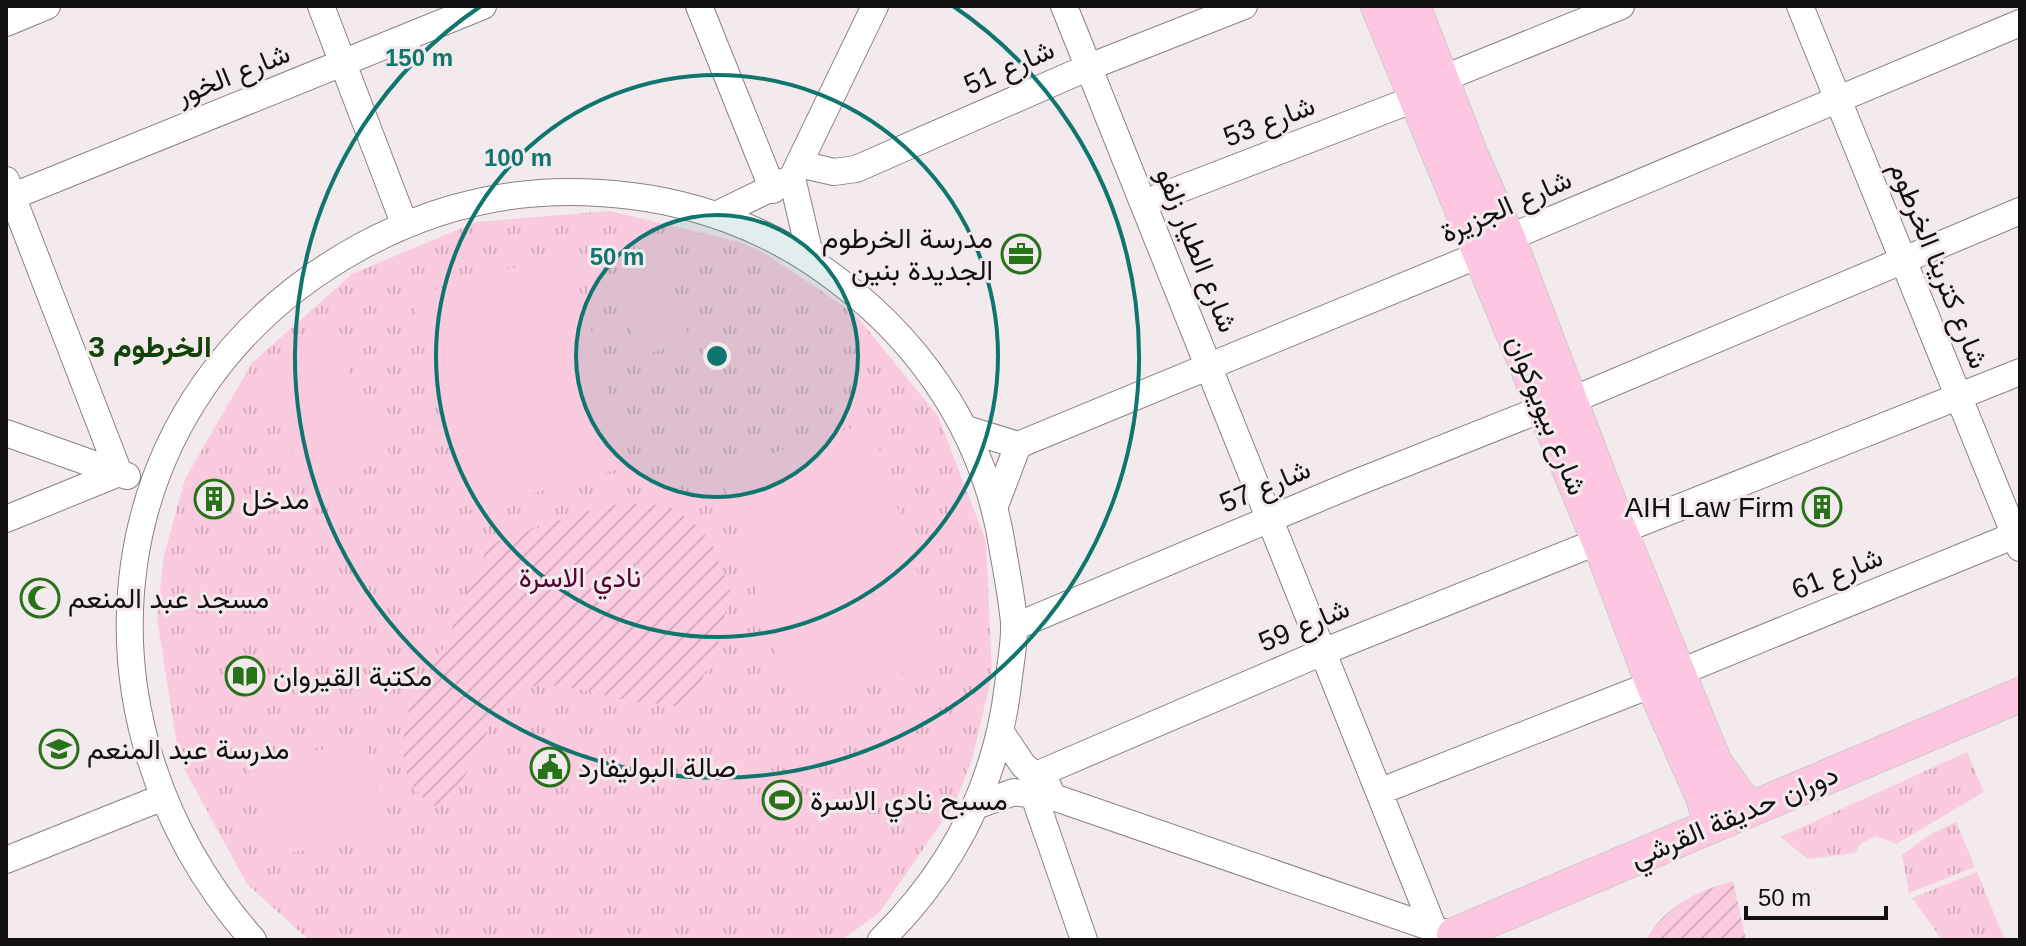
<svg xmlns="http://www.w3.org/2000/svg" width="2026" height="946" font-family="Helvetica,Vazirmatn,sans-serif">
<defs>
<pattern id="grass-tufts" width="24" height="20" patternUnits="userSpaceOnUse" patternTransform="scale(2)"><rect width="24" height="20" fill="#facadf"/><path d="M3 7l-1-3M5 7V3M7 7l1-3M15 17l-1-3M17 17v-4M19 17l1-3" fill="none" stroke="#d5acbe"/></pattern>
<pattern id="garden-furrows" width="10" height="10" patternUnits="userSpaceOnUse" patternTransform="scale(2)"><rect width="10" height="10" fill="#facadf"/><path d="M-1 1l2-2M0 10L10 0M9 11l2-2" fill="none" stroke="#d5acbe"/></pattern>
</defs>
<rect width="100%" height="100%" fill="#f3eaee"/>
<path fill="url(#grass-tufts)" d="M610 211 740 242 766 254 854 313 938 416 986 541 992 674 972 760 955 803 879 913 842 940H309L247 884 179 759 157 618 164 555 185 479 252 363 352 274 476 222Z
M1967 752 1984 792 1896 844 1876 836 1860 844 1855 853 1808 859 1780 837Z
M1956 822 1975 867 1909 893 1902 855 1929 835Z
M1977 872 2005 940H1942L1912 898Z"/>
<path fill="url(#garden-furrows)" d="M618 504 666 505 692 521 712 543 730 590 717 651 687 707C668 705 650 704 631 701 600 696 566 681 534 686 519 688 500 707 493 720 474 754 469 783 436 806 401 789 399 752 407 717 413 690 436 665 447 640 461 608 473 576 490 544L581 513Z
M1733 881 1746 940H1646C1665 906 1697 891 1733 881Z"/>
<path fill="#facadf" d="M569 252 630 466 471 511 411 297Z
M664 261 690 340 641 356 615 277Z
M333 338 391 456 313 494 255 375Z
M871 422 945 660 793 707 719 470Z
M366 741 385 834 267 858 248 764Z"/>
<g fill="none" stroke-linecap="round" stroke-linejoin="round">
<defs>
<path id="minor" d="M321 6 404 223
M699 6 773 190
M1064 6 1433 927
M1800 6 2020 548
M6 23 47 6
M1442 79 1621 6
M799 164 834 172 856 169 1089 67 1244 6
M792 178 811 259
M6 180 119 473 6 519
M6 199 483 6
M1144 203 1417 98
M718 214 792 178 875 6
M1570 401 2020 211
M966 429 1018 445 1479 255 1508 238 2020 23
M6 433 127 476
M996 503 1018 445
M1620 531 2020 372
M1014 627 1353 484 1542 409
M1678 673 2020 533
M1002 734 1023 765 1049 788
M1036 775 1325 651 1599 541
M1381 791 1653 684
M1033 793 1084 940
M978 805 1014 792 1059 799 1444 932
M6 860 161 798
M253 940C58 718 95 392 360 247 435 206 515 187 600 193 688 198 771 228 840 282 927 348 987 442 1003 551 1007 574 1012 599 1014 623 1015 643 1010 665 1008 685 996 786 953 869 881 940"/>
<path id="major" d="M1378 6 1599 541 1653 684 1703 797 1711 825
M1413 6 1472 158 1508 238 1620 531 1715 763 1740 798 1753 808
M1456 940 1454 935 2020 695"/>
</defs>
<use href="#minor" stroke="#898184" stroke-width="28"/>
<use href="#major" stroke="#cbcacb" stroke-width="36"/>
<use href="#minor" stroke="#fff" stroke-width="26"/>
<use href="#major" stroke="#fec6e0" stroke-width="34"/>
</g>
<circle cx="717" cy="356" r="141" fill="#0f766e" fill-opacity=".12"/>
<g fill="none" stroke="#0f766e" stroke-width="4">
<circle cx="717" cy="356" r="141"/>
<circle cx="717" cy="356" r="281"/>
<path d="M953 6A422 422 0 1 1 481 6"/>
</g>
<defs>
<symbol id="office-ring" viewBox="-11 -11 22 22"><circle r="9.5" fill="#f3eaee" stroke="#287319" stroke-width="1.5"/><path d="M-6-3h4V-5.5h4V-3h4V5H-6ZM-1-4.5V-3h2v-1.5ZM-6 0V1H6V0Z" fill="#287319"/></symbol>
<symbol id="building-ring" viewBox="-11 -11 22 22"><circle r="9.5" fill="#f3eaee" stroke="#287319" stroke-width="1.5"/><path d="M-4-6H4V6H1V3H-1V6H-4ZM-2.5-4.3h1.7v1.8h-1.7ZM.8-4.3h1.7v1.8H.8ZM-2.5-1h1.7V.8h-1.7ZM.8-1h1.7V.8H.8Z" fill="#287319"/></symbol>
<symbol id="mosque-ring" viewBox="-11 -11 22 22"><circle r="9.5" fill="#f3eaee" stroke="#287319" stroke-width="1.5"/><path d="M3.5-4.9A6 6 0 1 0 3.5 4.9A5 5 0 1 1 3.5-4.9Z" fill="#287319"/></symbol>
<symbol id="library-ring" viewBox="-11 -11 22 22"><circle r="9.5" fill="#f3eaee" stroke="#287319" stroke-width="1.5"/><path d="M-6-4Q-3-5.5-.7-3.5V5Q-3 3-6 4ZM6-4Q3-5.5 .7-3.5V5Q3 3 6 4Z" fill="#287319"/></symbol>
<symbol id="school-ring" viewBox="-11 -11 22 22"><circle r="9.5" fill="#f3eaee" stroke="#287319" stroke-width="1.5"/><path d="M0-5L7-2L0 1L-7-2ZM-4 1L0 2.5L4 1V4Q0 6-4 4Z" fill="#287319"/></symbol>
<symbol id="civic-ring" viewBox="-11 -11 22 22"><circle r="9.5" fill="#f3eaee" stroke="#287319" stroke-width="1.5"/><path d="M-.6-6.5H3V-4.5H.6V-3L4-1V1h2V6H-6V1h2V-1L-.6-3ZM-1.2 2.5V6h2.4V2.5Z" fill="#287319"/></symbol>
<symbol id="stadium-ring" viewBox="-11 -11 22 22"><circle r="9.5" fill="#f3eaee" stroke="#287319" stroke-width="1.5"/><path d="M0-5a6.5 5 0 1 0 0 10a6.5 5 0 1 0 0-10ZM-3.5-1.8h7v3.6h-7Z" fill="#287319"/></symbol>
</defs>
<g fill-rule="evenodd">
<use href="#office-ring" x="999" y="232" width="44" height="44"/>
<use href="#building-ring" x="192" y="477" width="44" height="44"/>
<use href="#building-ring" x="1800" y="485" width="44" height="44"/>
<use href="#mosque-ring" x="18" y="576" width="44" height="44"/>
<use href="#library-ring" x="223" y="654" width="44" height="44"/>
<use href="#school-ring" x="37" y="727" width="44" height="44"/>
<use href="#civic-ring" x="528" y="745" width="44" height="44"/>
<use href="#stadium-ring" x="760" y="778" width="44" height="44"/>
</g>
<g text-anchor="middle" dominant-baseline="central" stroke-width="6" stroke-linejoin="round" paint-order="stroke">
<g font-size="28" fill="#131011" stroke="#f3eaee">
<text transform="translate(1009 67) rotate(-24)">شارع 51</text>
<text transform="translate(233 74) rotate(-22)">شارع الخور</text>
<text transform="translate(1269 121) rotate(-21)">شارع 53</text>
<text transform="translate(1506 206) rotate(-24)">شارع الجزيرة</text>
<text transform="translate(1197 250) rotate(68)">شارع الطيار زلفو</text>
<text transform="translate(1939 265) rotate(68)">شارع كترينا الخرطوم</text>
<text transform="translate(1547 415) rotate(68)">شارع بيويوكوان</text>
<text transform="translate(1265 486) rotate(-23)">شارع 57</text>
<text transform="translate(1837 573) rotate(-22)">شارع 61</text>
<text transform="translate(1304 625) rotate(-23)">شارع 59</text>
<text transform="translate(1734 816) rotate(-23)">دوران حديقة القرشي</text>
</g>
<g font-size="28" fill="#131011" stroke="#f3eaee" text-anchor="start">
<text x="993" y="238" text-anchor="end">مدرسة الخرطوم<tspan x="993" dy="32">الجديدة بنين</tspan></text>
<text x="242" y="499">مدخل</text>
<text x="1794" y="507" text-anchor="end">AIH Law Firm</text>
<text x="68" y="598">مسجد عبد المنعم</text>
<text x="273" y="676">مكتبة القيروان</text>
<text x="87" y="749">مدرسة عبد المنعم</text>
<text x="578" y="767">صالة البوليفارد</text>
<text x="810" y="800">مسبح نادي الاسرة</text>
</g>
<g font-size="28" fill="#500432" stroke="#f3eaee">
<text x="580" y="577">نادي الاسرة</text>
</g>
<g font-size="30" font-weight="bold" fill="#124208" stroke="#f3eaee">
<text x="150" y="346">الخرطوم 3</text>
</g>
</g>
<circle cx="717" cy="356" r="12" fill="#0f766e" stroke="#f3eaee" stroke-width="4"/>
<g font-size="24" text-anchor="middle" font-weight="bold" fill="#0f766e" stroke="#f3eaee" stroke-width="6" stroke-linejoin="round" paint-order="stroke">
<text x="419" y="66">150 m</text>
<text x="518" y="166">100 m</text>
<text x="617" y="265">50 m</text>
</g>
<rect width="2026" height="946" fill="none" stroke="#131011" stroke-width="16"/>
<path d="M1746 906v12h140v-12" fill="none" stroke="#131011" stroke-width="4"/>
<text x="1758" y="906" font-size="24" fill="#131011" stroke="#f3eaee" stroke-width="6" paint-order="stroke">50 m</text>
</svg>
